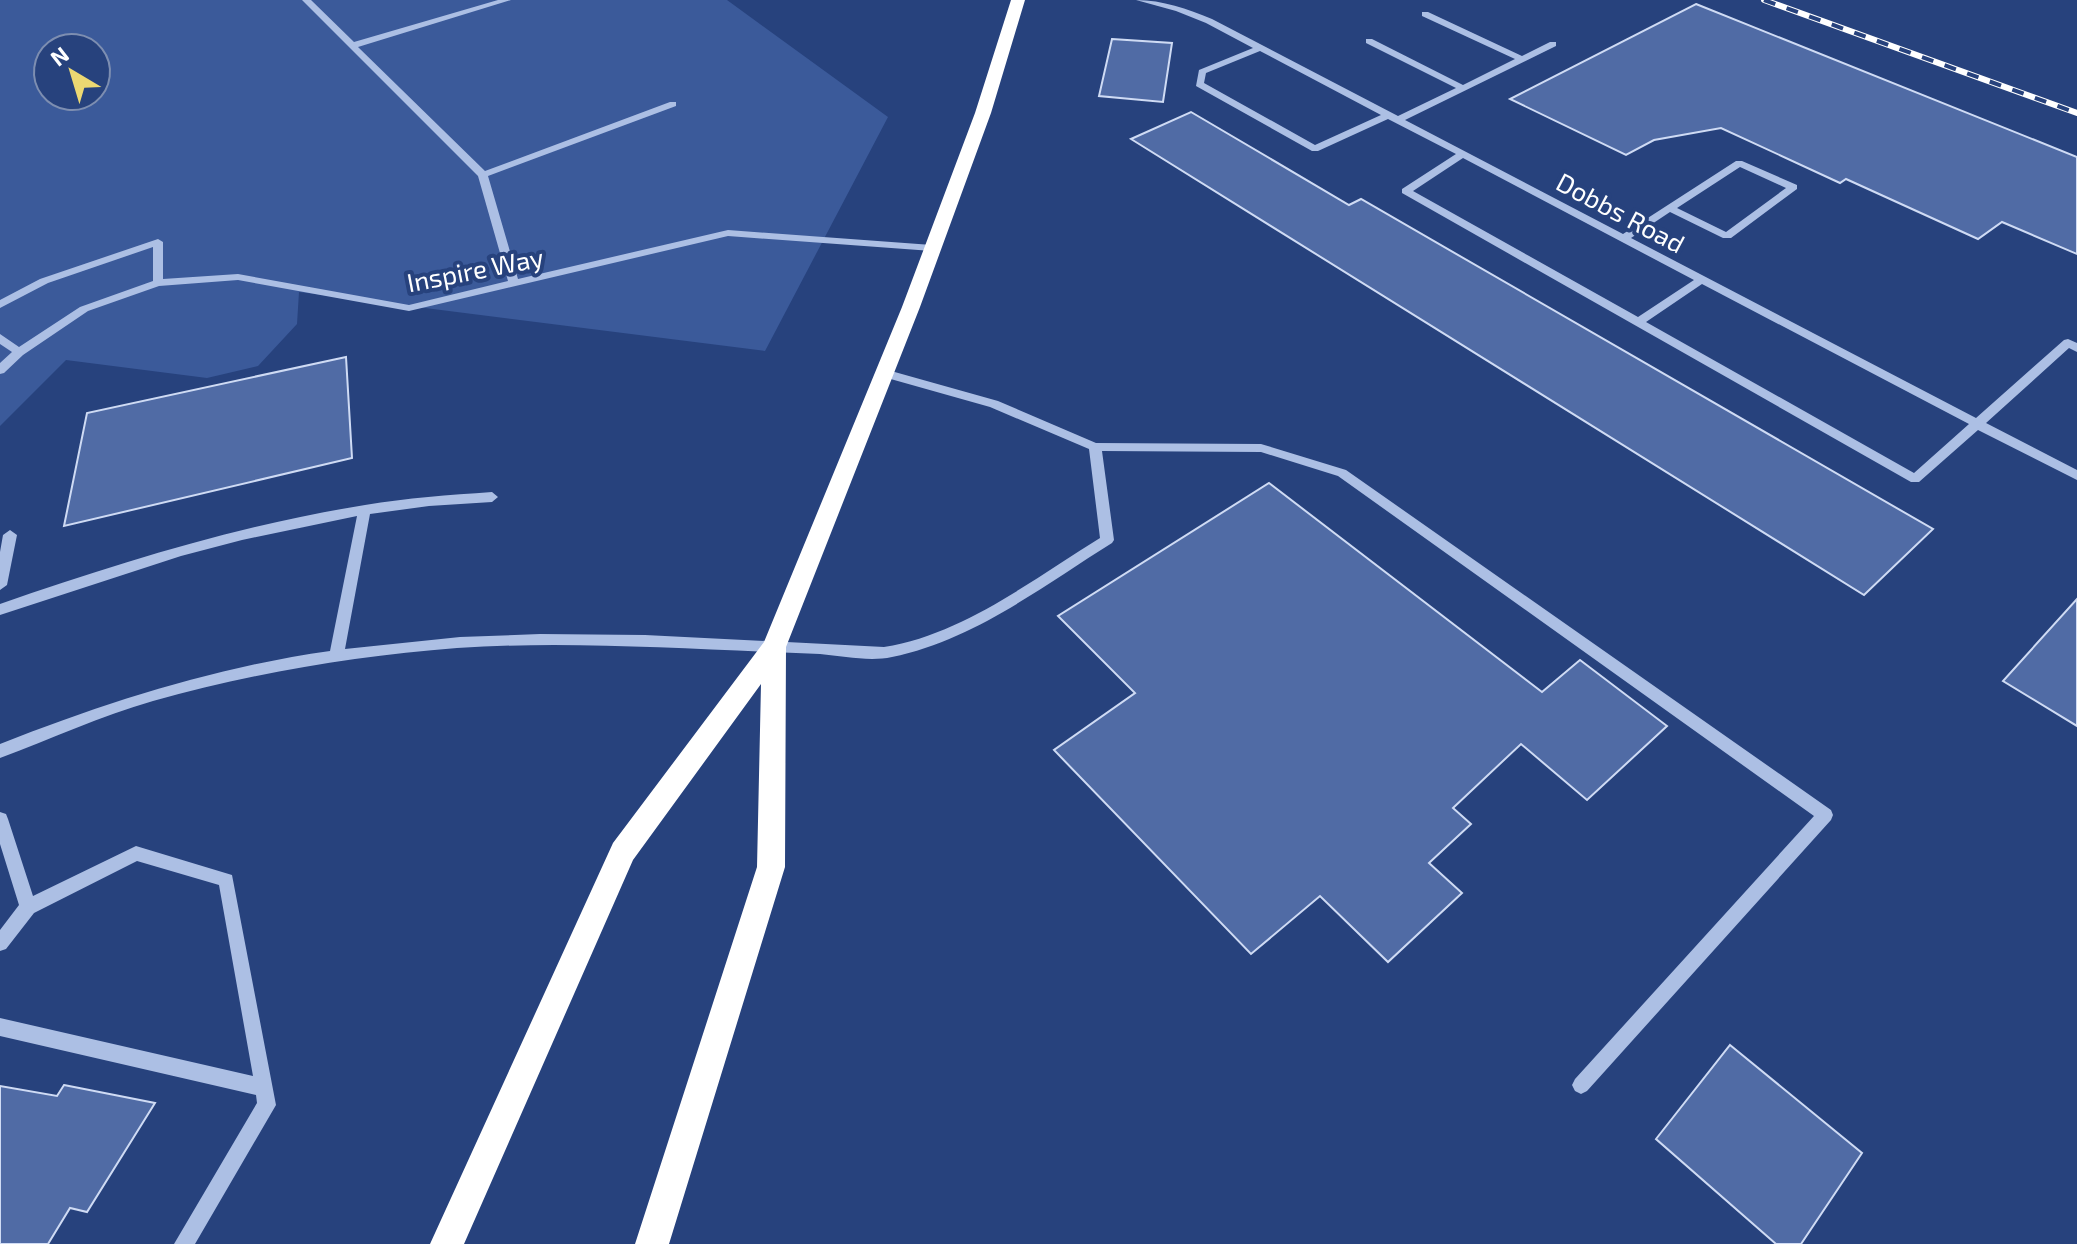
<svg xmlns="http://www.w3.org/2000/svg" width="2077" height="1244" font-family="'Exo 2',sans-serif">
<rect width="100%" height="100%" fill="#27427d"/>
<path fill="#3b5a9a" fill-rule="evenodd" d="M0 0H727L888 117 765 351 299 292 297 324 258 366 207 378 66 360 0 426ZM48 48H96V96H48Z"/>
<path fill="#506ba5" stroke="#cfdbf4" stroke-width="2" d="M1696 4 2077 157V254L2002 222 1978 239 1846 179 1840 183 1721 128 1654 140 1626 155 1510 99Z
M1112 39 1172 43 1163 102 1099 96Z
M1191 112 1349 205 1361 199 1933 529 1864 595 1131 139Z
M346 357 352 458 64 526 87 413Z
M1269 483 1542 692 1580 660 1667 726 1587 800 1521 744 1453 808 1471 824 1429 863 1462 893 1388 962 1320 896 1251 954 1054 750 1135 693 1058 616Z
M2077 599V726L2003 681Z
M1730 1045 1862 1153 1801 1244H1776L1656 1139Z
M64 1085 155 1103 87 1212 70 1208 48 1244H0V1086L57 1096Z"/>
<g fill="none" stroke-linecap="round" stroke-linejoin="round">
<path fill="#acbfe4" fill-rule="evenodd" d="M302 0H311L354 42 498 0H511L358 47 485 171 670 102H676V106L488 176 518 279 728 230 932 245 937 248 932 251 728 236 409 311 238 280 159 286 88 311 23 355 4 373 0 374V363L12 352 0 344V334L19 347 80 307 153 281V247L48 283 0 308V300L40 279 158 239 163 242V279L238 274 409 305 508 281 478 176Z
M1136 0C1163 0 1187 9 1212 19L1398 116 1456 88 1366 43V39H1372L1463 85 1515 59 1422 16V12H1428L1522 56 1550 42H1556V46L1405 120 1623 234 1736 161H1742L1797 185V189L1731 238H1723L1670 212 1631 238 1976 418 2064 340 2068 339 2077 343V352L2069 348 1986 423 2077 470V480L1978 430 1919 482H1911L1402 193V189L1456 154 1388 119 1318 151H1312L1196 86 1199 70 1253 48 1206 23 1176 11ZM1260 51 1381 115 1315 145 1204 83 1206 73ZM1463 158 1694 280 1638 317 1413 191ZM1740 167 1786 188 1726 232 1677 208ZM1702 284 1969 424 1914 473 1646 322Z
M884 369 998 401 1096 443 1261 444 1346 470 1831 810 1833 815 1831 820 1587 1091 1581 1094 1575 1091 1572 1085 1575 1079 1814 816 1338 476 1261 452 1102 451 1114 540 1112 543C1043 586 974 640 892 657 869 662 844 656 820 654 804 653 788 653 772 652 667 648 562 641 457 648 354 656 253 673 153 701 101 716 51 739 0 758V744C107 702 216 667 330 651L357 516 242 540 181 556 0 615V604C119 563 240 525 365 505 407 498 449 495 492 492L498 497 492 502 429 506 370 514 345 649 460 637 540 634 645 635 884 647C964 634 1033 579 1100 538L1089 449 990 407 880 376 878 373Z
M10 530 17 535 7 585 0 590V552L3 535Z
M0 812 6 814 8 819 33 896 136 846 232 875 276 1105 195 1244H174L257 1103 256 1095 0 1036V1018L253 1076 219 885 137 861 34 913 6 949 0 951V930L19 905 0 844Z"/>
<path fill="#fff" fill-rule="evenodd" d="M1011 0H1025L991 113 920 307 786 647 785 867 669 1244H635L757 867 761 684 633 860 464 1244H430L613 843 764 642 902 307 975 113Z"/>
<defs>
<path id="rail" d="M1764 0 2077 113"/>
</defs>
<use href="#rail" stroke="#fff" stroke-width="6"/>
<use href="#rail" stroke="#27427d" stroke-width="4" stroke-dasharray="12" stroke-linecap="butt"/>
</g>
<g text-anchor="middle" dominant-baseline="central" stroke-width="8" stroke-linejoin="round" paint-order="stroke">
<g font-size="26" fill="#fff" stroke="#27427d">
<text transform="translate(1621 212) rotate(28)">Dobbs Road</text>
<text transform="translate(475 269) rotate(-11)">Inspire Way</text>
</g>
</g>
<g transform="translate(72 72) rotate(322)"><circle r="38" fill="#27427d" stroke="#7d8eb1" stroke-width="2"/>
<path d="M0-6L14 30L0 20L-14 30Z" fill="#ecd872"/>
<text y="-12" font-size="22" font-weight="bold" text-anchor="middle" fill="#ffffff">N</text>
</g>
</svg>
